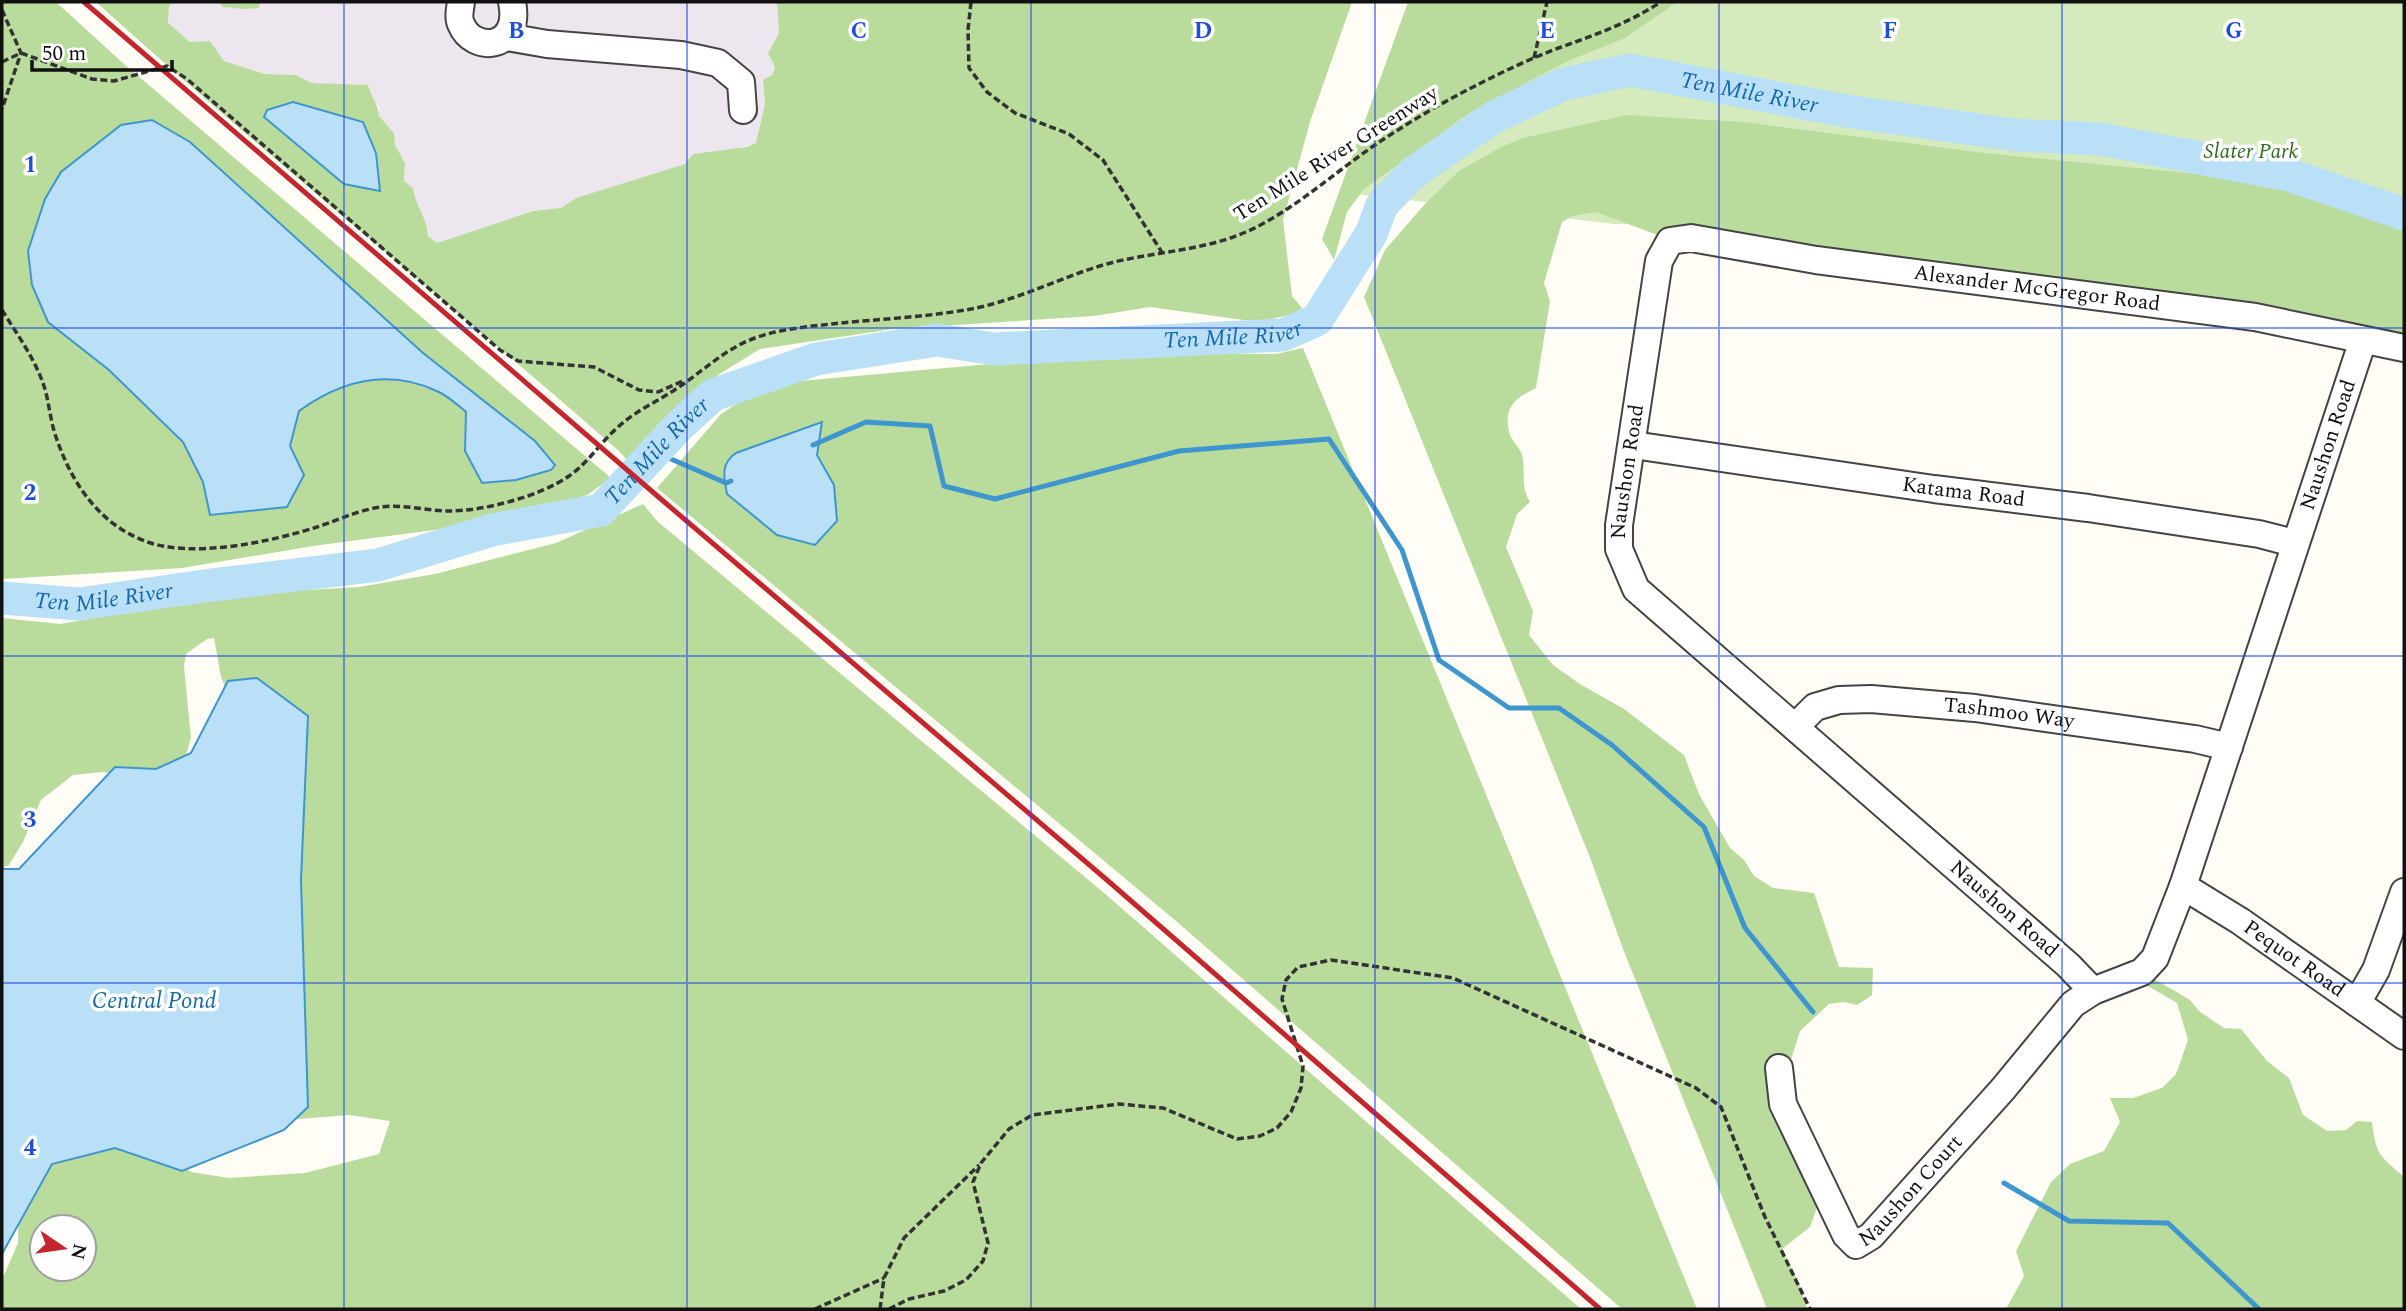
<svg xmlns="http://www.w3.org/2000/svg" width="2406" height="1311" font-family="Spectral,serif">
<rect width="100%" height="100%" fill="#fffdf5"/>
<path fill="#eee6ef" d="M172 2H219L223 7 259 8 260 2H777L779 33 768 53 775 67 772 75 763 81 765 104 757 143 576 198 561 208 533 211 437 243 428 236V229L415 202 413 188 404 181 405 163 395 145 394 133 379 116V107L371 98 368 86 312 83 296 75 265 74 224 61 210 41 190 42 168 23 169 6Z"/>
<path fill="#d5ebbd" d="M1424 2H2404V331L1730 225 1614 224 1356 194Z"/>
<path fill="#b9dc9c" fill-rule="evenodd" d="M2 2H56L124 64 611 478 587 495 517 519 313 546 182 568 2 579ZM45 199 341 281 423 353 535 441 465 451 467 412 440 392 397 379H367L324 393 299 411 290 446 303 475 210 515 203 482 183 442 109 370 48 322 28 251Z
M96 2H172L169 7 168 23 190 42 210 41 224 61 265 74 296 75 312 83 368 85C371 97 379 105 379 116L394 133 395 145 405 163 404 181 413 188C415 205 428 220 428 236L437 243 533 211 561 208 576 198 685 164 693 154 747 147 756 143 765 104 763 80 772 75 775 67 768 53 779 33 777 2H1352L1310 122 1283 220 1292 296 1302 308 1294 314 1258 322 1150 307 1094 316 893 329 760 349 721 373 674 410 627 460 619 451C446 300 266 156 96 2Z
M219 2H260L259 8 244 9 223 7Z
M1408 2H1677L1625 38 1568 61 1468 114 1364 189 1347 212 1334 260 1322 239Z
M1626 115 1744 122 1984 153 2260 180 2404 217V347L1663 237 1596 212 1572 216 1562 222 1544 283 1550 301 1536 388C1515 398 1502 408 1510 435 1513 443 1522 449 1523 459 1525 474 1521 488 1530 502L1517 514 1506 547 1533 611 1529 635 1553 665 1580 684 1624 709 1684 755 1699 794 1730 848 1744 860 1754 876 1773 888 1814 893 1839 967 1873 968 1872 995 1857 1005 1844 1002 1829 1004 1800 1031 1789 1066 1773 1081 1821 1197 1810 1227 1782 1249 1798 1281 1807 1309H1767L1623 949 1591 860 1364 297 1385 250 1424 205 1459 171 1501 147 1523 138Z
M1303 348 1697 1309H1622L1176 921 657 488 721 414 751 394 789 382 1123 352 1276 354ZM816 455 834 485 728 459Z
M643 504 657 521 1103 892 1581 1309H2V1280L18 1243 19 1196 24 1161 84 1137 124 1152 165 1153 191 1172 229 1178 305 1173 379 1154 390 1121 349 1115 286 1120 160 880 234 709 221 677 214 638 207 639 186 654 184 666 191 738 180 775 152 779 103 772 73 775 41 800 23 842 9 865 2 868V618L60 624 234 594 359 587 435 574 556 543ZM42 1227H84V1269H42Z
M2139 970 2190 1000 2199 1011 2224 1028 2241 1029 2267 1061 2289 1078 2303 1115 2327 1131 2346 1130 2357 1121 2372 1122C2376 1155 2379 1155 2404 1177V1309H2006L2024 1276 2016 1251 2051 1182 2070 1164 2104 1151 2120 1122 2110 1098H2133L2162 1088 2176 1074 2188 1040 2177 1003 2148 986Z"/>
<path fill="#b9e0f7" stroke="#3f96cf" stroke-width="2" d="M293 102 363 122 376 153 380 191 344 184 264 117 267 110Z
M152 120 190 142 423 353 535 441 555 465 551 470 516 480 482 483 465 451 466 412C458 405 449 397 439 392 389 368 342 380 299 411L290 446 304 475 287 507 210 515 203 482 183 442 109 370 48 322 32 285 28 251 45 199 61 172 121 125Z
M822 422 817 455 834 485 837 521 815 545 777 535 727 494C724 477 720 464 736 453Z
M257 678 308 716 301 880 308 1107 284 1130 182 1171 115 1148 52 1164 2 1254V869H19L115 767 156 769 191 753 228 681Z"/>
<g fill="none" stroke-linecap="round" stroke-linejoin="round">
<path stroke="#3f96cf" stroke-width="5" d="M813 445 866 422 930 426 944 486 995 499 1179 451 1329 439 1402 550 1439 660 1509 708H1559L1612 745 1704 827 1745 928 1813 1012
M655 452 726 483 731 481
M2004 1183 2069 1221 2168 1223 2259 1309"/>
<path stroke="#b9e0f7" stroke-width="33" id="s1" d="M2 598 79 604 204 586 378 565 492 530 601 510 679 426 713 395 816 359 937 340 994 349 1283 335 1317 320 1371 234 1382 205 1413 173 1494 117 1564 84 1630 70 1840 110 2014 135 2100 139 2289 175 2404 214"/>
<defs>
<g id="minor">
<path d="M461 2C460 9 458 18 461 24 473 54 522 50 512 2"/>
<path d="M507 37 547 44 681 55 718 63 741 82 743 110"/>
<path id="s2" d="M1633 445 1934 489 2088 508 2259 534 2294 543"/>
<path id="s3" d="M1795 727 1815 707 1839 700 1871 699 1975 708 2195 739 2229 747"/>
<path id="s4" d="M2183 886 2240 921 2404 1036"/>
<path id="s5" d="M2093 991 2068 965 1636 589 1619 549V525L1659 261 1670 241 1691 238 1816 260 2255 317 2404 348"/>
<path d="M2357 1003 2376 970 2404 892"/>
<path id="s6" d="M1779 1068 1783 1104 1846 1235 1856 1245 1871 1236 2003 1089 2073 1004 2093 991 2142 972 2155 958 2183 886 2363 340"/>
</g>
</defs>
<use href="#minor" stroke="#444" stroke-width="30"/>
<path stroke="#333" stroke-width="3.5" stroke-dasharray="7 3.5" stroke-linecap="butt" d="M971 2 968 30 969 68 987 92 1015 113 1069 134 1103 160 1163 254
M2 10 21 53 2 109
M1534 58 1547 2
M2 62 21 53 92 79 114 81 167 66 187 79 500 350 518 361 594 367 639 390 658 392 683 381
M2 310C17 334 35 359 44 386 49 402 50 418 55 434 70 480 97 523 145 541 191 559 270 542 317 527 338 520 359 510 381 507 404 504 427 511 449 511 484 511 541 496 569 476 588 463 600 443 617 428 634 412 654 403 673 391 700 374 724 349 755 338 779 329 806 327 831 324 877 319 931 317 976 308 1024 298 1067 274 1114 262 1165 250 1217 250 1264 223 1304 201 1337 171 1375 145 1406 124 1441 103 1475 86 1504 71 1534 57 1564 46 1598 34 1630 22 1661 2
M815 1309 884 1278
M880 1309 884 1278 904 1238 979 1165
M889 1309 909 1299 944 1291 966 1280 983 1261 988 1243 973 1182 981 1163 1009 1129 1032 1115 1119 1104 1163 1108 1237 1139 1260 1136 1277 1128 1291 1112 1301 1088 1303 1066 1282 999 1286 980 1298 967 1331 960 1453 978 1696 1088 1721 1107 1765 1217 1810 1309"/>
<use href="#minor" stroke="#fff" stroke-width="26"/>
<path stroke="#c4262e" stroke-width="5" d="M84 2 662 500 1107 880 1600 1309"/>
</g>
<path fill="none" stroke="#1d4ed8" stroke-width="2" stroke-opacity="0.55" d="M344 2V1309M687 2V1309M1031 2V1309M1375 2V1309M1719 2V1309M2062 2V1309M2 328H2404M2 656H2404M2 983H2404"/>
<g text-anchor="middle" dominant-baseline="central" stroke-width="7" stroke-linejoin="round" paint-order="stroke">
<g font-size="21" font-style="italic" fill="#2f6b1f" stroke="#fff">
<text x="2251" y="152">Slater Park</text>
</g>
<g font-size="21" fill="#111" stroke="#fff">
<text transform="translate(1336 154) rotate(-32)">Ten Mile River Greenway</text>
<text stroke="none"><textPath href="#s5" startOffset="1337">Alexander McGregor Road</textPath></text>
<text stroke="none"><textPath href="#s6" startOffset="1158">Naushon Road</textPath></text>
<text stroke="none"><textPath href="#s5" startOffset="730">Naushon Road</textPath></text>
<text stroke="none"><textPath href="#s2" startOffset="334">Katama Road</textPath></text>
<text stroke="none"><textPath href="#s3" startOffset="224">Tashmoo Way</textPath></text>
<text transform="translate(2004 909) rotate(41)">Naushon Road</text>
<text stroke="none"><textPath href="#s4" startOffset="133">Pequot Road</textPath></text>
<text stroke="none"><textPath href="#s6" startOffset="273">Naushon Court</textPath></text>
</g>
<g font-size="23" font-style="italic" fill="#1768a6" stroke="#fff">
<text stroke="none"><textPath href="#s1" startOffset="1927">Ten Mile River</textPath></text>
<text stroke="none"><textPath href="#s1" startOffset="1298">Ten Mile River</textPath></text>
<text stroke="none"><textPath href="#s1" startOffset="690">Ten Mile River</textPath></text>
<text stroke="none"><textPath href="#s1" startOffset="102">Ten Mile River</textPath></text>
<text x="154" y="1001">Central Pond</text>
</g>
</g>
<g font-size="23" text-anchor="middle" font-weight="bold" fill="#1d4ed8" stroke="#fff" stroke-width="7" stroke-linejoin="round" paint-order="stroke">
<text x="516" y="38">B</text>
<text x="859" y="38">C</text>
<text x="1203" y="38">D</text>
<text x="1547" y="38">E</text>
<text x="1890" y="38">F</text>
<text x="2234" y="38">G</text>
<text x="30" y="172">1</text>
<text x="30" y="500">2</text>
<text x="30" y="827">3</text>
<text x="30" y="1155">4</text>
</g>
<rect width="2406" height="1311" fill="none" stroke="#111111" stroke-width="7"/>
<g transform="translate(63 1248) rotate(103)"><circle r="33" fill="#ffffff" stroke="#a0a0a0" stroke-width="2"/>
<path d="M0-5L12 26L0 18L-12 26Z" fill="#c4262e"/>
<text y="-10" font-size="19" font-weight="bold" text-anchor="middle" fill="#111111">N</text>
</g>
<path d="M32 60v10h140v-10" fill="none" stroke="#111111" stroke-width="3.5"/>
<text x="42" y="60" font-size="21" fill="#111111" stroke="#ffffff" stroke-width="5" paint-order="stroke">50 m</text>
</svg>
